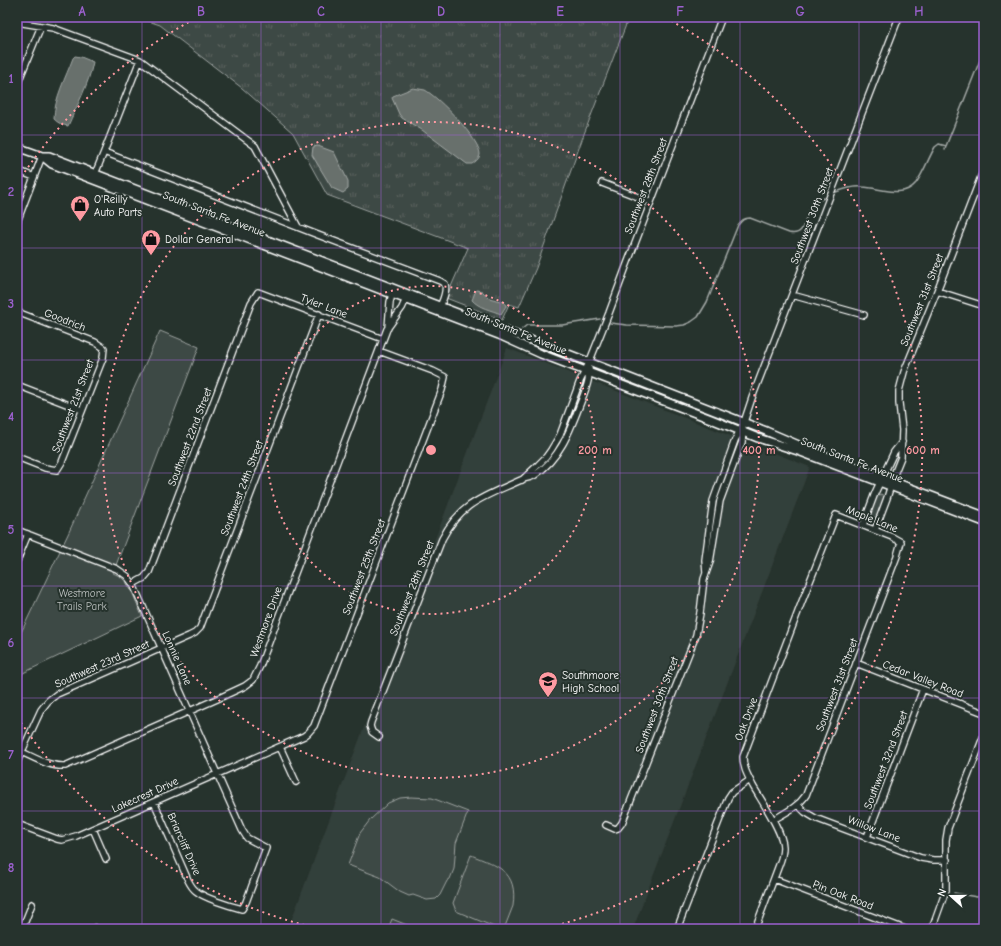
<svg xmlns="http://www.w3.org/2000/svg" width="1001" height="946" font-family="'Comic Neue',sans-serif">
<defs>
<pattern id="grass-tufts" width="24" height="20" patternUnits="userSpaceOnUse"><rect width="24" height="20" fill="#3e4944"/><path d="M3 7l-1-3M5 7V3M7 7l1-3M15 17l-1-3M17 17v-4M19 17l1-3" fill="none" stroke="#5b6460"/></pattern>
</defs>
<rect width="100%" height="100%" fill="#26332d"/>
<filter id="ink" filterUnits="userSpaceOnUse"><feTurbulence type="fractalNoise" baseFrequency=".025" numOctaves="2"/><feDisplacementMap in="SourceGraphic" scale="8" xChannelSelector="R" yChannelSelector="G"/><feConvolveMatrix kernelMatrix="1 2 1 2 8 2 1 2 1" color-interpolation-filters="sRGB"/></filter>
<g filter="url(#ink)">
<path fill="#333f3a" d="M507 348 810 467 633 929H288Z"/>
<path fill="url(#grass-tufts)" stroke="#9ea4a2" d="M137 17H629L584 134 536 268 519 307 509 304 502 320 446 298 468 248 327 195 293 133 242 88 160 25Z
M881 494 884 496 885 499 878 516 874 518 871 516 870 514 877 496Z"/>
<path fill="#3e4944" stroke="#9ea4a2" d="M160 331 199 347 113 573C117 575 121 576 124 580 132 588 137 605 142 616L23 673 17 685V641L69 532Z
M411 797 432 798 468 812 456 843 454 869 450 879 447 881 440 895 436 899 427 900 413 895 409 896 400 892 380 877 348 865 360 833 370 820 388 803 400 798Z
M471 855C498 866 518 871 513 906L504 929H499L456 911 453 903Z
M392 919 417 929H388Z"/>
<path fill="#67706c" stroke="#a4a9a7" d="M75 56 81 57 93 62C89 84 77 105 68 126 62 125 58 123 54 119 54 99 66 77 73 58Z
M413 88C417 89 421 89 425 90 438 97 481 140 480 155 479 159 475 162 472 164H467L422 130 402 118 399 114 392 98 393 96Z
M318 146 334 152 348 181V189L343 193 332 188 312 155 313 147Z
M476 290 482 291 489 298 504 302 506 306 501 314C491 310 479 308 472 300Z"/>
<g fill="none" stroke-linecap="round" stroke-linejoin="round">
<path stroke="#a4a9a7" stroke-width="1.5" d="M946 146 984 50
M836 192C844 189 855 186 863 187 881 188 903 199 916 183 924 172 928 159 935 147L939 144 946 146 945 150
M610 323 627 325 676 326 684 325 691 322 698 317 707 302 738 225C742 220 744 218 750 218L789 233C806 237 804 217 811 207 814 202 819 200 824 198
M522 329 527 325H562L600 319
M954 893 977 897 984 895"/>
<defs>
<path id="minor" d="M17 20 23 23 53 28 140 60 255 146 298 227
M17 85 41 26
M104 152 318 235 440 281 445 284C447 292 443 299 440 307
M17 170 34 177
M95 174 104 152 140 60
M602 183 651 202
M17 222 42 156
M937 291 984 306
M792 295 864 315
M17 312 95 342 104 348 103 358 62 462 57 470 45 468 17 457
M388 328 390 302 393 291
M17 385 82 410
M522 480 538 465 546 457 551 450 560 435 580 381 589 363 609 313 626 267 722 17
M863 525 875 493 894 452 902 442
M17 530 117 569 127 576 133 584 242 830 247 838 266 848 246 902 242 909C230 906 204 898 196 891 192 888 190 884 188 880L154 802
M875 530 887 498 895 472 901 457 902 430 899 403V391L904 372 937 291 984 169
M17 561 28 534
M706 573 705 560 713 501 735 440 744 422 752 398 899 17
M133 584 144 578 149 572 251 303 258 292 383 339
M856 663 984 713
M379 737 372 732 370 726 371 722 442 539C461 502 486 496 521 480 525 478 531 478 535 475 559 459 569 433 579 407 582 399 586 390 588 381 589 377 589 373 589 369
M280 747 296 782
M17 750C32 756 48 767 65 766L217 699 245 686 253 680 260 666 387 329 402 308 407 297
M17 762 41 710 48 701 57 694 189 636 195 633 200 628 319 314
M798 805 805 812 815 818 921 858 933 860H947
M17 824 57 839 62 840 76 836 304 736 308 733 314 726 442 390 445 377 433 371 379 351
M606 825 615 829 618 828 622 823 696 635 700 613 704 579 710 562 720 501 742 442 743 428
M93 829 106 859
M867 837 923 689
M774 879 905 929
M22 929 32 904
M94 929 95 928
M677 929 728 798 732 792 750 780
M755 929 779 865C781 860 783 853 783 847 783 832 761 800 753 786 748 776 743 768 743 757L801 604 836 515 892 537 901 542 897 556 806 795C798 807 785 813 773 820
M932 929 946 890V840L948 828 984 735"/>
<path id="major" d="M17 147 42 156 52 164 499 335 541 354 711 419 758 438 801 452 984 522
M42 156H49L486 324 558 350 766 431 808 449 984 516"/>
</defs>
<use href="#minor" stroke="#fff" stroke-width="8"/>
<use href="#major" stroke="#fff" stroke-width="10"/>
<use href="#minor" stroke="#26332d" stroke-width="5.5"/>
<use href="#major" stroke="#26332d" stroke-width="7"/>
</g>
</g>
<path fill="none" stroke="#9c61cf" stroke-width="1" stroke-opacity="0.55" d="M142 17V929M261 17V929M381 17V929M500 17V929M620 17V929M740 17V929M859 17V929M17 135H984M17 248H984M17 360H984M17 473H984M17 586H984M17 698H984M17 811H984"/>
<g fill="none" stroke="#ff9aa2" stroke-width="2" stroke-dasharray="2 4">
<circle cx="431" cy="450" r="164"/>
<circle cx="431" cy="450" r="328"/>
<path d="M316 928A492 492 0 0 1 18 718M18 182A492 492 0 0 1 196 18M666 18A492 492 0 0 1 546 928"/>
</g>
<defs>
<symbol id="shop-pin" viewBox="-11 -11 22 30"><path d="M0 17L-7.5 6A9.5 9.5 0 1 1 7.5 6Z" fill="#ff9aa2" stroke="#26332d"/><path d="M-5-2.5h2.3a2.7 3.5 0 0 1 5.4 0H5L5.5 6h-11ZM-1.5-2.5h3a1.5 2.3 0 0 0-3 0Z" fill="#111"/></symbol>
<symbol id="school-pin" viewBox="-11 -11 22 30"><path d="M0 17L-7.5 6A9.5 9.5 0 1 1 7.5 6Z" fill="#ff9aa2" stroke="#26332d"/><path d="M0-5L7-2L0 1L-7-2ZM-4 1L0 2.5L4 1V4Q0 6-4 4Z" fill="#111"/></symbol>
</defs>
<g fill-rule="evenodd">
<use href="#shop-pin" x="69" y="194" width="22" height="30"/>
<use href="#shop-pin" x="140" y="228" width="22" height="30"/>
<use href="#school-pin" x="537" y="670" width="22" height="30"/>
</g>
<g text-anchor="middle" dominant-baseline="central" stroke-width="4" stroke-linejoin="round" paint-order="stroke">
<g font-size="11" fill="#fff" stroke="#26332d">
<text transform="translate(646 186) rotate(-69)">Southwest 28th Street</text>
<text transform="translate(214 214) rotate(21)">South Santa Fe Avenue</text>
<text transform="translate(812 216) rotate(-69)">Southwest 30th Street</text>
<text transform="translate(922 300) rotate(-68)">Southwest 31st Street</text>
<text transform="translate(324 306) rotate(21)">Tyler Lane</text>
<text transform="translate(65 320) rotate(21)">Goodrich</text>
<text transform="translate(516 331) rotate(22)">South Santa Fe Avenue</text>
<text transform="translate(73 406) rotate(-69)">Southwest 21st Street</text>
<text transform="translate(190 437) rotate(-69)">Southwest 22nd Street</text>
<text transform="translate(852 460) rotate(21)">South Santa Fe Avenue</text>
<text transform="translate(242 488) rotate(-69)">Southwest 24th Street</text>
<text transform="translate(872 519) rotate(22)">Maple Lane</text>
<text transform="translate(364 567) rotate(-69)">Southwest 25th Street</text>
<text transform="translate(412 588) rotate(-68)">Southwest 28th Street</text>
<text transform="translate(266 622) rotate(-70)">Westmore Drive</text>
<text transform="translate(177 658) rotate(66)">Lonnie Lane</text>
<text transform="translate(102 664) rotate(-24)">Southwest 23rd Street</text>
<text transform="translate(923 679) rotate(21)">Cedar Valley Road</text>
<text transform="translate(837 685) rotate(-69)">Southwest 31st Street</text>
<text transform="translate(657 705) rotate(-69)">Southwest 30th Street</text>
<text transform="translate(746 719) rotate(-69)">Oak Drive</text>
<text transform="translate(886 760) rotate(-69)">Southwest 32nd Street</text>
<text transform="translate(145 795) rotate(-24)">Lakecrest Drive</text>
<text transform="translate(874 829) rotate(21)">Willow Lane</text>
<text transform="translate(184 844) rotate(66)">Briarcliff Drive</text>
<text transform="translate(843 895) rotate(21)">Pin Oak Road</text>
</g>
<g font-size="11" fill="#fff" stroke="#26332d" text-anchor="start">
<text x="94" y="199">O'Reilly<tspan x="94" dy="13">Auto Parts</tspan></text>
<text x="165" y="239">Dollar General</text>
<text x="562" y="675">Southmoore<tspan x="562" dy="13">High School</tspan></text>
</g>
<g font-size="11" fill="#bbbfbe" stroke="#26332d">
<text x="82" y="593">Westmore<tspan x="82" dy="13">Trails Park</tspan></text>
</g>
</g>
<circle cx="431" cy="450" r="6" fill="#ff9aa2" stroke="#26332d" stroke-width="2"/>
<g font-size="12" text-anchor="middle" font-weight="bold" fill="#ff9aa2" stroke="#26332d" stroke-width="4" stroke-linejoin="round" paint-order="stroke">
<text x="595" y="454">200 m</text>
<text x="759" y="454">400 m</text>
<text x="923" y="454">600 m</text>
</g>
<rect width="1001" height="946" fill="none" stroke="#26332d" stroke-width="44"/>
<g transform="translate(951 896) rotate(291)" stroke="#26332d" stroke-width="3" paint-order="stroke">
<path d="M0-3L7 15L0 10L-7 15Z" fill="#ffffff"/>
<text y="-6" font-size="11" font-weight="bold" text-anchor="middle" fill="#ffffff">N</text>
</g>
<rect x="22" y="22" width="957" height="902" fill="none" stroke="#9c61cf" stroke-width="1.5"/>
<g font-size="13" text-anchor="middle" font-weight="bold" fill="#9c61cf">
<text x="82" y="16">A</text>
<text x="201" y="16">B</text>
<text x="321" y="16">C</text>
<text x="441" y="16">D</text>
<text x="560" y="16">E</text>
<text x="680" y="16">F</text>
<text x="800" y="16">G</text>
<text x="919" y="16">H</text>
<text x="11" y="83">1</text>
<text x="11" y="196">2</text>
<text x="11" y="308">3</text>
<text x="11" y="421">4</text>
<text x="11" y="534">5</text>
<text x="11" y="647">6</text>
<text x="11" y="759">7</text>
<text x="11" y="872">8</text>
</g>
</svg>
